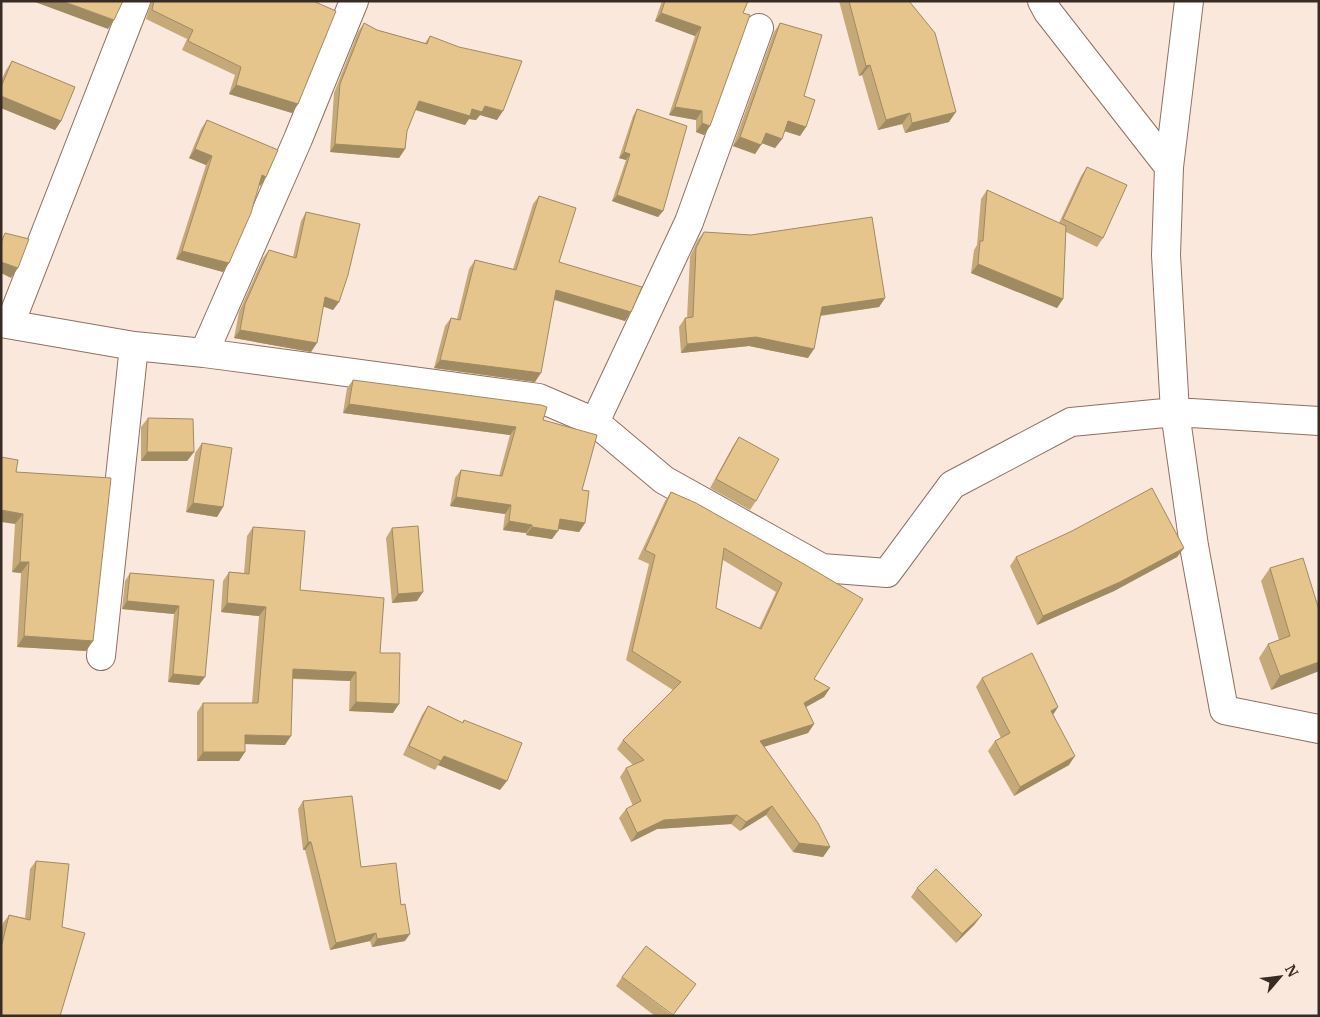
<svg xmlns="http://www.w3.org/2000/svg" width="1320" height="1017" font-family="Merriweather,serif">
<rect width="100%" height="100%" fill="#fbe8dd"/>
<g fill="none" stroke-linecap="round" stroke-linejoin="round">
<defs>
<path id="minor" d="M1042 1 1048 12 1169 167
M1189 1 1169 167 1166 255 1175 412 1194 546 1224 710 1319 729
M1 323 134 346 204 353 539 398 595 422 664 480 822 568 887 573 952 485 1071 422 1175 412 1319 421
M10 324 136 1
M204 353 298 139 354 1
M595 422 689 222 759 28
M101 656 134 346"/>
</defs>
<use href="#minor" stroke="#8d7160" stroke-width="30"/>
<use href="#minor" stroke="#fff" stroke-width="28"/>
</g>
<path fill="#c5a978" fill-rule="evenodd" d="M151 1H313L298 104 292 113 229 94 235 75 182 50 187 39 146 19Z
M662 1H748L743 13 710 126 704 135 696 132V120L669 115 695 36 655 21Z
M839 1H909L949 122 905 133 902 124 878 130 862 75 859 76Z
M364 23 377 30 425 43 430 36 497 120 480 115 476 120 469 119 465 125 415 110 407 131 405 149 399 158 330 152 334 93 358 32Z
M780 23 804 96 806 127 800 136 784 131 782 139 775 148 762 143 755 154 733 146 774 32Z
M12 61 61 121 55 130 1 108V81L6 70Z
M637 109 663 211 658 217 612 201 626 160 619 158 633 116Z
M207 120 266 177 260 186 259 185 229 263 223 272 176 259 206 165 189 158 201 129Z
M1087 167 1103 238 1097 247 1066 232 1063 299 1057 308 971 273 974 250 977 245 981 199 987 190 1059 223 1081 176Z
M539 196 559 262 631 312 625 321 554 300 535 382 434 368 445 326 451 318 457 319 469 269 475 260 513 269 533 204Z
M306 212 339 302 333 310 323 306 311 352 234 338 239 312 263 258 269 250 293 257 301 221Z
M704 232 885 298 879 307 821 316 808 358 749 346 681 353 679 327 685 318H687L690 257 697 241Z
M353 380 543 420 582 490 585 523 579 532 558 529 552 539 526 535V533L503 530 505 514 450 506 455 478 461 470 499 476 510 435 343 413 347 388Z
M148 418 194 452 187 461H141V427Z
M739 437 756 501 750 510 710 488 733 446Z
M202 443 223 507 217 517 186 512 195 453Z
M16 472 93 641 86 651 17 647 21 573 12 572 15 524Z
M671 492 797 560 814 679 830 688 824 697 806 707 814 724 808 733 764 747 830 847 823 857 793 852 766 815 740 831 731 824 657 829 631 842 619 818 626 809 633 806 620 777 626 768 633 765 617 749 623 740 673 690 626 660 649 564 638 559 665 501ZM723 560 776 592 759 628 716 608Z
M253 527 300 590 380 653 393 713 349 711 350 681 293 679 285 745 245 744V752L239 761H197V712L203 703H252L259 616 221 612 223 581 229 572 244 573 247 536Z
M392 528 417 601 392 603 386 538Z
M1184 548 1177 557 1114 591 1037 625 1010 566 1016 557Z
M1270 568 1319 610V671L1271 690 1259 658 1268 644 1279 640 1261 581Z
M130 573 214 580 199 685 168 682 174 614 122 609 125 581Z
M982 678 1058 707 1053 715 1069 765 1014 796 988 751 995 741 1001 738 976 687Z
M428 706 462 723 464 720 500 790 438 765 435 770 403 755 422 715Z
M303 801 361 867 405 941 372 947 370 941 330 950 305 850H303L298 809Z
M36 861 62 927 1 1016V932L3 923 9 915 25 918 30 869Z
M917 888 975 924 956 943 911 897Z
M622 977 673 1016H655L616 986Z"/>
<path fill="#a08a62" d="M36 1H62L114 20 108 29 35 2Z
M661 13 701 27 695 36 655 21Z
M870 65 862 75 859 76 866 66Z
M236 85 298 104 292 113 229 94Z
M1 96 61 121 55 130 1 108Z
M419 101 472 109 485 106 503 111 497 120 480 115 476 120 469 119 465 125 413 109Z
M675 107 702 111 696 120 669 115Z
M956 112 949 122 905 133 912 123Z
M910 113 902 124 878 130 886 120Z
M788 121 806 127 800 136 781 130Z
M702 123 710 126 704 135 696 132Z
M766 133 782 139 775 148 759 142Z
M740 137 761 145 755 154 733 146Z
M335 144 405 149 399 158 330 152Z
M195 149 212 156 206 165 189 158Z
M624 152 630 154 626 160 619 158Z
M262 175 266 177 260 186 256 184Z
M617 195 663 211 658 217 612 201Z
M182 251 229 263 223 272 176 259Z
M1 262 18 268 11 278 1 273Z
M978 264 1063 299 1057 308 971 273Z
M556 290 631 312 625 321 550 298Z
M325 297 339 302 333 310 319 305Z
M885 298 879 307 816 316 822 307Z
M240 330 317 343 311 352 234 338Z
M756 337 814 349 808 358 749 346 681 353 687 344Z
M440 360 541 373 535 382 434 368Z
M349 404 516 427 510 435 343 413Z
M147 452H194L187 461H141Z
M456 497 511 505 505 514 450 506Z
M193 503 223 507 217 517 186 512Z
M1 510 23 514 15 524 1 522Z
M560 519 585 523 579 532 554 528Z
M509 521 532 525 526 533 503 530Z
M532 527 558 531 552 539 526 535Z
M1184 548 1177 557 1114 591 1037 625 1043 616Z
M20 562H29L21 573 12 572Z
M423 592 417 601 392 603 398 594Z
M127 601 179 606 174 614 122 609Z
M227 603 266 607 259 616 221 612Z
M24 636 93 641 86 651 17 647Z
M1319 662V671L1271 690 1280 676Z
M293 669 356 672 350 681 287 678Z
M173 674 205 677 199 685 168 682Z
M830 688 824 697 797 712 804 703Z
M356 702 399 704 393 713 349 711Z
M1058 707 1052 716 1051 711Z
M814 724 808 733 753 750 760 741Z
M245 735 291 736 285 745 239 744Z
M203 752H245L239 761H197Z
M444 756 507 781 500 790 438 765Z
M1075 756 1069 765 1014 796 1020 787Z
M772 806 766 815 740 831 746 822Z
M737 815 731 824 657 829 631 842 637 833 664 820Z
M308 842H311L305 850H303Z
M799 843 830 847 823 857 793 852Z
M982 915 975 924 956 943 962 934Z
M376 933 370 941 330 950 336 943Z
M410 934 405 941 372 947 377 939Z"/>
<path fill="#e5c58c" stroke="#a08a62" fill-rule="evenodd" d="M62 1H123L114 20Z
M154 1H313L336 11 298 104 236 85 241 67 188 41 193 30 152 10Z
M665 1H748L743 13 750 15 710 126 702 123V111L675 107 701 27 661 13Z
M849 1H909L935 33 956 112 912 123 910 113 886 120 870 65 866 66Z
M364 23 377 30 427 44 430 36 459 47 522 61 503 111 485 106 482 112 472 109 470 116 419 101 407 131 405 149 335 144 340 84Z
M780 23 822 35 804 96 815 100 806 127 788 121 782 139 766 133 761 145 740 137Z
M12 61 75 87 61 121 1 96V87Z
M637 109 687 126 663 211 617 195 630 154 624 152Z
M207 120 278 150 266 177 262 175 251 213 229 263 182 251 212 156 195 149Z
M1087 167 1127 185 1103 238 1063 219Z
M987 190 1066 226 1063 299 978 264 980 241H983Z
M539 196 576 208 559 262 642 287 631 312 556 290 541 373 440 360 451 318 460 320 475 260 516 270Z
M306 212 360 224 348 275 339 302 325 297 317 343 240 330 245 304 269 250 296 258Z
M872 217 885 298 822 307 814 349 756 337 687 344 685 318 693 317 696 248 704 232 751 235Z
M5 233 29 239 18 268 1 262V243Z
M353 380 541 405 547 407 543 420 597 435 582 490 589 491 585 523 560 519 558 531 532 527V525L509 521 511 505 456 497 461 470 502 476 516 427 349 404Z
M148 418 193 419 194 452H147Z
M739 437 779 459 756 501 716 479Z
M202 443 232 448 223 507 193 503Z
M1 457 18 460 16 472 111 478 93 641 24 636 29 562H20L23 514 1 510Z
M1152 488 1184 548 1120 582 1043 616 1016 557 1072 531Z
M671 492 696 503 797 560 863 599 814 679 830 688 804 703 814 724 760 741 818 823 830 847 799 843 772 806 746 822 737 815 664 820 637 833 626 809 641 801 626 768 644 760 623 740 681 682 632 651 655 555 645 550ZM724 548 782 583 761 629 716 608Z
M418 526 423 592 398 594 392 528Z
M253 527 305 531 300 590 384 598 380 653H400L399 704 356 702V672L293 669 291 736 245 735V752H203V703H258L266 607 227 603 229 572 249 574Z
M1303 558 1319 610V662L1280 676 1268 644 1290 636 1270 568Z
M130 573 214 580 205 677 173 674 179 606 127 601Z
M1032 653 1058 707 1051 711 1075 756 1020 787 995 741 1010 733 982 678Z
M428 706 463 723 464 720 522 743 507 781 444 756 441 761 409 746Z
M352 796 361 867 396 863 401 905 405 904 410 934 377 939 376 933 336 943 311 842H308L303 801Z
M36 861 69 864 62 927 85 933 60 1016H1V948L9 915 30 920Z
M936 869 982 915 962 934 917 888Z
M646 946 696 984 673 1015 622 977Z"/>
<rect width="1320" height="1017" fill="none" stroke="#372b24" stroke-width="5"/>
<g transform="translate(1280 977) rotate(62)" stroke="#fbe8dd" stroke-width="4" paint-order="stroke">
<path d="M0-4L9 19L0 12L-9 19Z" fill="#372b24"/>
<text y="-8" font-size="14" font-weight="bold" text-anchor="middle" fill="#372b24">N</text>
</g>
</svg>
